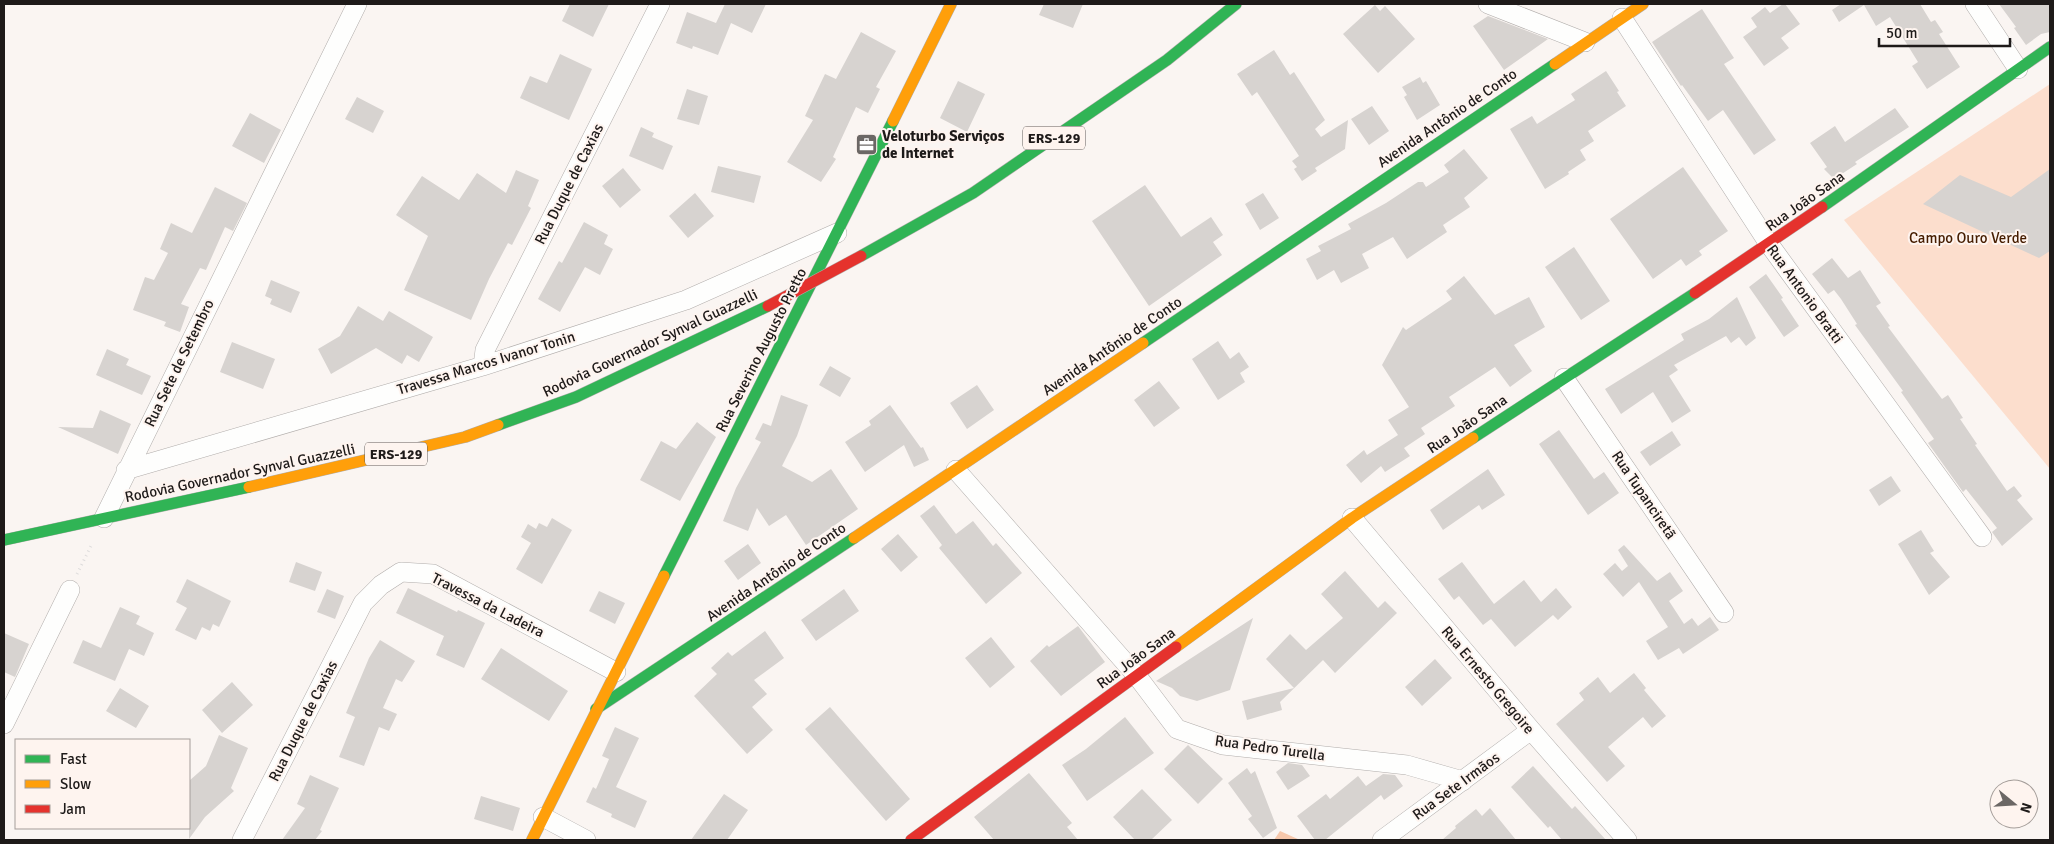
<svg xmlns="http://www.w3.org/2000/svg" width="2054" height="844" font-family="Signika,sans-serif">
<rect width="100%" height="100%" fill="#faf5f2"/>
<path fill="#fcdecd" d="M2050 84V469L1844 220Z"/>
<path fill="#f6c7ab" d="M1280 831 1300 840H1274Z"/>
<path fill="#d7d3d0" d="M570 4H609L593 37 562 21Z
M725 4H766L752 33 731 23 718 55 693 46 692 49 676 43 687 12 716 23Z
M1044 4H1083L1073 28 1039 15Z
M1783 4H1785L1800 24 1781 38 1789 48 1764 66 1743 37 1757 27 1751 18 1765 7 1770 13Z
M1841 4H1920L1931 22 1935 20 1943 32 1939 34 1960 67 1927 89 1912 66 1918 62 1890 17 1876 26 1864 5 1839 22 1832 10Z
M1999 4H2050V32L2041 34 2026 45 2014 28 2016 27Z
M1375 5 1380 11 1385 6 1415 39 1378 73 1343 34Z
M1702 9 1734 58 1724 64 1776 140 1754 155 1723 110 1708 121 1682 85 1681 86 1652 42Z
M1488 16 1548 39 1504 70 1473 26Z
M861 32 896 51 876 87 880 89 868 113 856 107 833 157 836 159 821 182 787 162 813 120 805 116 825 74 836 79Z
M1274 50 1290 75 1294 72 1325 120 1315 129 1321 137 1348 120 1345 149 1315 168 1317 171 1302 181 1294 169 1297 167 1292 161 1299 156 1257 92 1252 96 1237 74Z
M560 54 592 69 569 120 520 98 530 76 547 83Z
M1606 71 1619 91 1617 92 1626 106 1588 131 1594 141 1580 150 1586 160 1568 172 1569 174 1545 189 1510 129 1532 116 1537 124 1575 100 1571 94Z
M1420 77 1423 83 1426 81 1440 105 1417 120 1404 97 1407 95 1402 87Z
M958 81 985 94 967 132 940 118Z
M687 89 708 96 699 125 677 119Z
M357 97 384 111 373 133 345 119Z
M1372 106 1389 131 1369 145 1351 119Z
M1895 108 1909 127 1855 162 1857 164 1834 179 1824 169 1827 167 1810 143 1835 126 1845 142Z
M250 113 281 130 264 163 232 146Z
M641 127 654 133 652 137 673 146 663 170 629 156Z
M1464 149 1488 178 1464 198 1470 207 1443 225 1447 232 1407 259 1393 237 1362 254 1369 268 1341 283 1334 270 1317 280 1306 259 1321 251 1318 246 1351 229 1348 224 1386 203 1418 182H1423L1426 187 1449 172 1444 165Z
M718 166 761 176 754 203 711 192Z
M1683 167 1728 231 1699 251 1702 255 1686 266 1681 259 1653 279 1610 219Z
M623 168 641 190 620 208 602 186Z
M2050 169V251L2039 258 1923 204 1960 175 2011 197Z
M516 170 539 180 528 206 531 208 512 245 508 243 489 279 471 320 404 290 428 236 396 215 422 176 459 200 477 173 506 193Z
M1145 185 1181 237 1211 217 1223 235 1213 242 1222 255 1149 306 1092 221Z
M215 187 247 203 233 231 225 227 206 270 200 268 181 304 189 307 180 332 164 326 166 322 133 310 145 277 154 280 168 253 160 249 171 223 192 233Z
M695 193 714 216 688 238 669 216Z
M1263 193 1279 218 1260 230 1245 204Z
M584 222 608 235 604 244 613 249 600 275 585 267 560 312 538 299 559 261 562 263Z
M1574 247 1610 301 1581 320 1545 267Z
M1832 258 1848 278 1860 270 1881 303 1876 306 1890 326 1888 327 1942 399 1948 395 1963 418 1960 419 1977 444 1975 445 2007 491 2014 486 2022 496 2017 500 2033 519 2002 546 1992 532 1997 528 1966 489 1963 492 1928 443 1934 439 1901 392 1903 391 1855 325 1857 324 1841 299 1834 290 1828 294 1812 274Z
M1766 274 1783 298 1781 299 1799 326 1784 337 1749 287Z
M1464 276 1495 315 1529 297 1545 327 1514 345 1532 371 1510 387 1495 367 1449 397 1455 406 1421 428 1425 434 1404 448 1410 456 1385 472 1381 466 1361 483 1346 465 1364 450 1367 455 1398 435 1388 420 1409 407 1382 365 1403 327 1406 330 1452 299 1446 291Z
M271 280 300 292 291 313 270 304 272 299 265 296Z
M1737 297 1756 338 1746 346 1739 337 1731 343 1726 336 1674 365 1678 370 1669 376 1691 411 1672 423 1653 392 1621 414 1605 389 1684 340 1681 334 1709 319Z
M358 306 383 321 389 311 433 337 419 362 407 355 402 364 376 348 331 374 318 349 340 336Z
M1218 341 1230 359 1239 352 1249 367 1240 373 1245 382 1218 400 1192 359Z
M232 342 275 359 263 389 220 372Z
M107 349 129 359 126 365 151 376 142 395 96 375Z
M830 366 851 378 840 397 819 385Z
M1159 381 1180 408 1154 427 1134 400Z
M977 385 994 410 967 429 950 403Z
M781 395 808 405 797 436 782 466 812 482 831 469 858 509 806 545 786 515 769 526 757 508 748 531 723 521 736 488 761 442 755 439 763 423 771 426Z
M890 405 921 448 923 447 929 460 914 467 904 445 865 472 845 442 871 425 869 421Z
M100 410 131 424 118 454 58 427 93 428Z
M697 422 716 437 680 501 640 480 661 441 676 449Z
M1559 430 1594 479 1604 472 1619 493 1588 515 1539 444Z
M1672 431 1681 445 1650 466 1640 452Z
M1488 469 1505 495 1482 510 1479 505 1443 530 1430 510Z
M1891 476 1901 491 1879 506 1869 490Z
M934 505 956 534 973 521 993 546 996 543 1022 573 986 604 939 548 942 545 920 516Z
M552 518 572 530 542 584 516 569 531 543 521 537 528 524 536 529 539 523 547 527Z
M1921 530 1934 551 1930 553 1950 577 1929 595 1898 544Z
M898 534 918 557 901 572 881 549Z
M748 544 761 563 738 580 724 561Z
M1624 545 1657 581 1670 572 1683 591 1669 601 1684 624 1692 618 1698 626 1710 617 1719 630 1683 654 1679 648 1658 660 1646 641 1668 627 1639 582 1623 597 1603 574 1615 563 1622 571 1628 566 1618 550Z
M296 562 322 572 315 591 289 582Z
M1462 562 1494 604 1524 580 1541 602 1556 588 1572 607 1558 620 1553 615 1515 647 1491 619 1483 625 1459 596 1454 600 1438 579Z
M1345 571 1378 608 1385 601 1397 613 1335 673 1323 660 1280 702 1282 710 1247 720 1242 701 1294 688 1266 659 1290 634 1306 650 1343 618 1321 594Z
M187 579 231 601 219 627 213 624 210 631 202 627 196 640 175 630 187 608 176 602Z
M408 588 457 612 458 610 485 623 464 668 436 655 444 636 396 613Z
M327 589 344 596 335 619 317 612Z
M844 589 859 611 816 641 801 620Z
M599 591 625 603 615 624 589 611Z
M120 607 140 616 136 624 154 633 144 656 129 649 115 681 73 663 83 640 101 648Z
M1253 618 1230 690 1197 701 1180 696 1172 688 1156 681Z
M1078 626 1105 662 1061 696 1030 661 1047 645 1049 647Z
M765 631 784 658 754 680 767 694 752 707 773 730 747 754 694 696 717 674 711 668 728 652 732 656Z
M4 633 29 644 15 677 4 672Z
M991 637 1015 667 990 688 965 658Z
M380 640 415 661 402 682 396 679 383 708 397 714 389 731 379 727 364 766 339 757 355 717 346 713 369 658Z
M501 648 568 691 549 721 481 679Z
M1435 659 1452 678 1422 706 1405 687Z
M1634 673 1646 688 1644 690 1666 716 1652 728 1643 717 1608 747 1625 766 1607 782 1556 724 1584 700 1579 693 1598 677 1610 693Z
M232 682 253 705 222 733 202 710Z
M120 688 149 706 136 728 106 711Z
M830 707 910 799 886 821 805 729Z
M1125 717 1154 753 1087 801 1062 765 1086 749Z
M615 727 639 738 616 787 647 801 635 828 611 817 612 814 586 802 593 787 596 789 609 759 602 756Z
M219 735 248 748 231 788 234 791 205 817 189 839V781L206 766Z
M1188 745 1223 779 1198 804 1164 769Z
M1288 763 1302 765 1310 776 1288 790 1276 772Z
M1533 766 1572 809 1575 806 1606 840H1562L1550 826 1548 828 1511 787Z
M1247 768 1251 774 1255 771 1277 828 1263 838 1248 819 1252 816 1228 783Z
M1029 773 1072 823 1067 827 1078 840H994L974 817Z
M1383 774 1395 775 1403 786 1384 800 1381 795 1325 840H1315L1297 816 1326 794 1330 799 1358 776 1366 786Z
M310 775 339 788 320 830 322 831 315 840H282L305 808 297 804Z
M1142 789 1172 820 1151 840H1135L1113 817Z
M724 794 748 810 727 840H691Z
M481 796 520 808 513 831 474 819Z
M1490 808 1516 840H1442L1456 828 1455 826 1476 809 1482 816Z"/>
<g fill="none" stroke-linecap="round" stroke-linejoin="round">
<defs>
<path id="street" d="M1488 4 1585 42
M1975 4 2018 69
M1622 18 1769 244 1982 537
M483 366 485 350 660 4
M1564 378 1724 613
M126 470 483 366 686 300 837 233
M956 470 1137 676 1177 729 1223 745 1407 765 1463 781
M104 518 357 4
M1352 518 1531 730 1627 840
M4 724 70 590
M543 817 586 840
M242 840 363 603 381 585 401 572 433 574 616 672
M1382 840 1531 730"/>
<path id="fast" d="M1822 207 2050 47
M861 256 973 193 1167 60 1236 4
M1143 343 1555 64
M498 425 576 397 768 306
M1473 438 1695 293
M4 540 249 487
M664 576 893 121
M596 709 854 538"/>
<path id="slow" d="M1555 64 1643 4
M893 121 951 4
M249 487 465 437 498 425
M854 538 1143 343
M1176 647 1352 518 1473 438
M532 840 664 576"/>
<path id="jam" d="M1695 293 1822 207
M911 840 1176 647"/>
</defs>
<use href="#street" stroke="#b1adab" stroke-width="20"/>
<use href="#fast" stroke="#b1adab" stroke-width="12"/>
<use href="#slow" stroke="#b1adab" stroke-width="12"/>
<use href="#jam" stroke="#b1adab" stroke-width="12"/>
<path stroke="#dedcdc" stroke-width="3" stroke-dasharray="1 4" stroke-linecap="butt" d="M77 574 92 544"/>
<use href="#street" stroke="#fefefd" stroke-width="19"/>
<use href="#fast" stroke="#30b455" stroke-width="11"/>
<use href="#slow" stroke="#ff9f0a" stroke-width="11"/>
<use href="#jam" stroke="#e5322d" stroke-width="11"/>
<defs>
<path id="jam-bridge" d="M768 306 861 256"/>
</defs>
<use href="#jam-bridge" stroke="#b1adab" stroke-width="12" stroke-linecap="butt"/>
<use href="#jam-bridge" stroke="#e5322d" stroke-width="11"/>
</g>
<defs>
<symbol id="office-square" viewBox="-11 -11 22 22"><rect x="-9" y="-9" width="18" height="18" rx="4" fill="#6b6765" stroke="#fef4ef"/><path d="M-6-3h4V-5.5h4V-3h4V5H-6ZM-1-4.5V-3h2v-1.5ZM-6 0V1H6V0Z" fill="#fff"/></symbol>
</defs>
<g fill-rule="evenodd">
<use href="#office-square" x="854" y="132" width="25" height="25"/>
</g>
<g text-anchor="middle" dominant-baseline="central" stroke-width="4" stroke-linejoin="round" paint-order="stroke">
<g fill="#fef4ef" stroke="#615b59" stroke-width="1">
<rect x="1023" y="126.5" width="62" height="23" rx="4"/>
<rect x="365" y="442.5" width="62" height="23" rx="4"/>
</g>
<g font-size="14" font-weight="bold" fill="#1e1a19">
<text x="1054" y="138">ERS-129</text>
<text x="396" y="454">ERS-129</text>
</g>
<g font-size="15" fill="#1e1a19" stroke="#fef4ef">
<text transform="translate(1447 118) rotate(-34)">Avenida Antônio de Conto</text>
<text transform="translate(569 184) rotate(-63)">Rua Duque de Caxias</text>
<text transform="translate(1805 201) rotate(-35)">Rua João Sana</text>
<text transform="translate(1805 294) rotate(54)">Rua Antonio Bratti</text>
<text transform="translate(650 343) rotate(-25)">Rodovia Governador Synval Guazzelli</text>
<text transform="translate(1112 346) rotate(-34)">Avenida Antônio de Conto</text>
<text transform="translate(761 350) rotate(-63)">Rua Severino Augusto Pretto</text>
<text transform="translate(179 363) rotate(-64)">Rua Sete de Setembro</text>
<text transform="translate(486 363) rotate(-17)">Travessa Marcos Ivanor Tonin</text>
<text transform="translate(1467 424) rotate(-34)">Rua João Sana</text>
<text transform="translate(240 473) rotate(-12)">Rodovia Governador Synval Guazzelli</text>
<text transform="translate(1644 495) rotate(56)">Rua Tupanciretã</text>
<text transform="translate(776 572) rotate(-34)">Avenida Antônio de Conto</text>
<text transform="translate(488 605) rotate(27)">Travessa da Ladeira</text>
<text transform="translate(1136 658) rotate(-36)">Rua João Sana</text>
<text transform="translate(1488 680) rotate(50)">Rua Ernesto Gregoire</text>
<text transform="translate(303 721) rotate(-63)">Rua Duque de Caxias</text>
<text transform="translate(1270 748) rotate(8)">Rua Pedro Turella</text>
<text transform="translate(1456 786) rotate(-36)">Rua Sete Irmãos</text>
</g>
<g font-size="15" font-weight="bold" fill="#1e1a19" stroke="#fef4ef" text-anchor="start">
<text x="882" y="136">Veloturbo Serviços<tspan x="882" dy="17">de Internet</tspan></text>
</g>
<g font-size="15" fill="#461d00" stroke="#fef4ef">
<text x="1968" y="238">Campo Ouro Verde</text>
</g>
</g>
<rect width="2054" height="844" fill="none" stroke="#1e1a19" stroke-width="10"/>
<rect x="15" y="739" width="175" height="90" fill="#fef4ef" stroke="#a49d99"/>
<rect x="25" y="755" width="25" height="8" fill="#30b455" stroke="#a49d99"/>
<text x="60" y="764" font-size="15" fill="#1e1a19">Fast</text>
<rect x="25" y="780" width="25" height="8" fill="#ff9f0a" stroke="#a49d99"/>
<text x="60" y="789" font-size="15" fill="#1e1a19">Slow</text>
<rect x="25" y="805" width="25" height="8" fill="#e5322d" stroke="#a49d99"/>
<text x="60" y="814" font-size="15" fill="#1e1a19">Jam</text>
<g transform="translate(2014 804) rotate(108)"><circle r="24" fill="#fef4ef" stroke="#a49d99"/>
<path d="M0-4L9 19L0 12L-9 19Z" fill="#6b6765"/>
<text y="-8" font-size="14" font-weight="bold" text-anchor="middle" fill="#1e1a19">N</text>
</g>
<path d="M1879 38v8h131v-8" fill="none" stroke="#1e1a19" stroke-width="2.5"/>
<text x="1886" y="38" font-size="15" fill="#1e1a19" stroke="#fef4ef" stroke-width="4" paint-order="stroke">50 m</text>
</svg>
